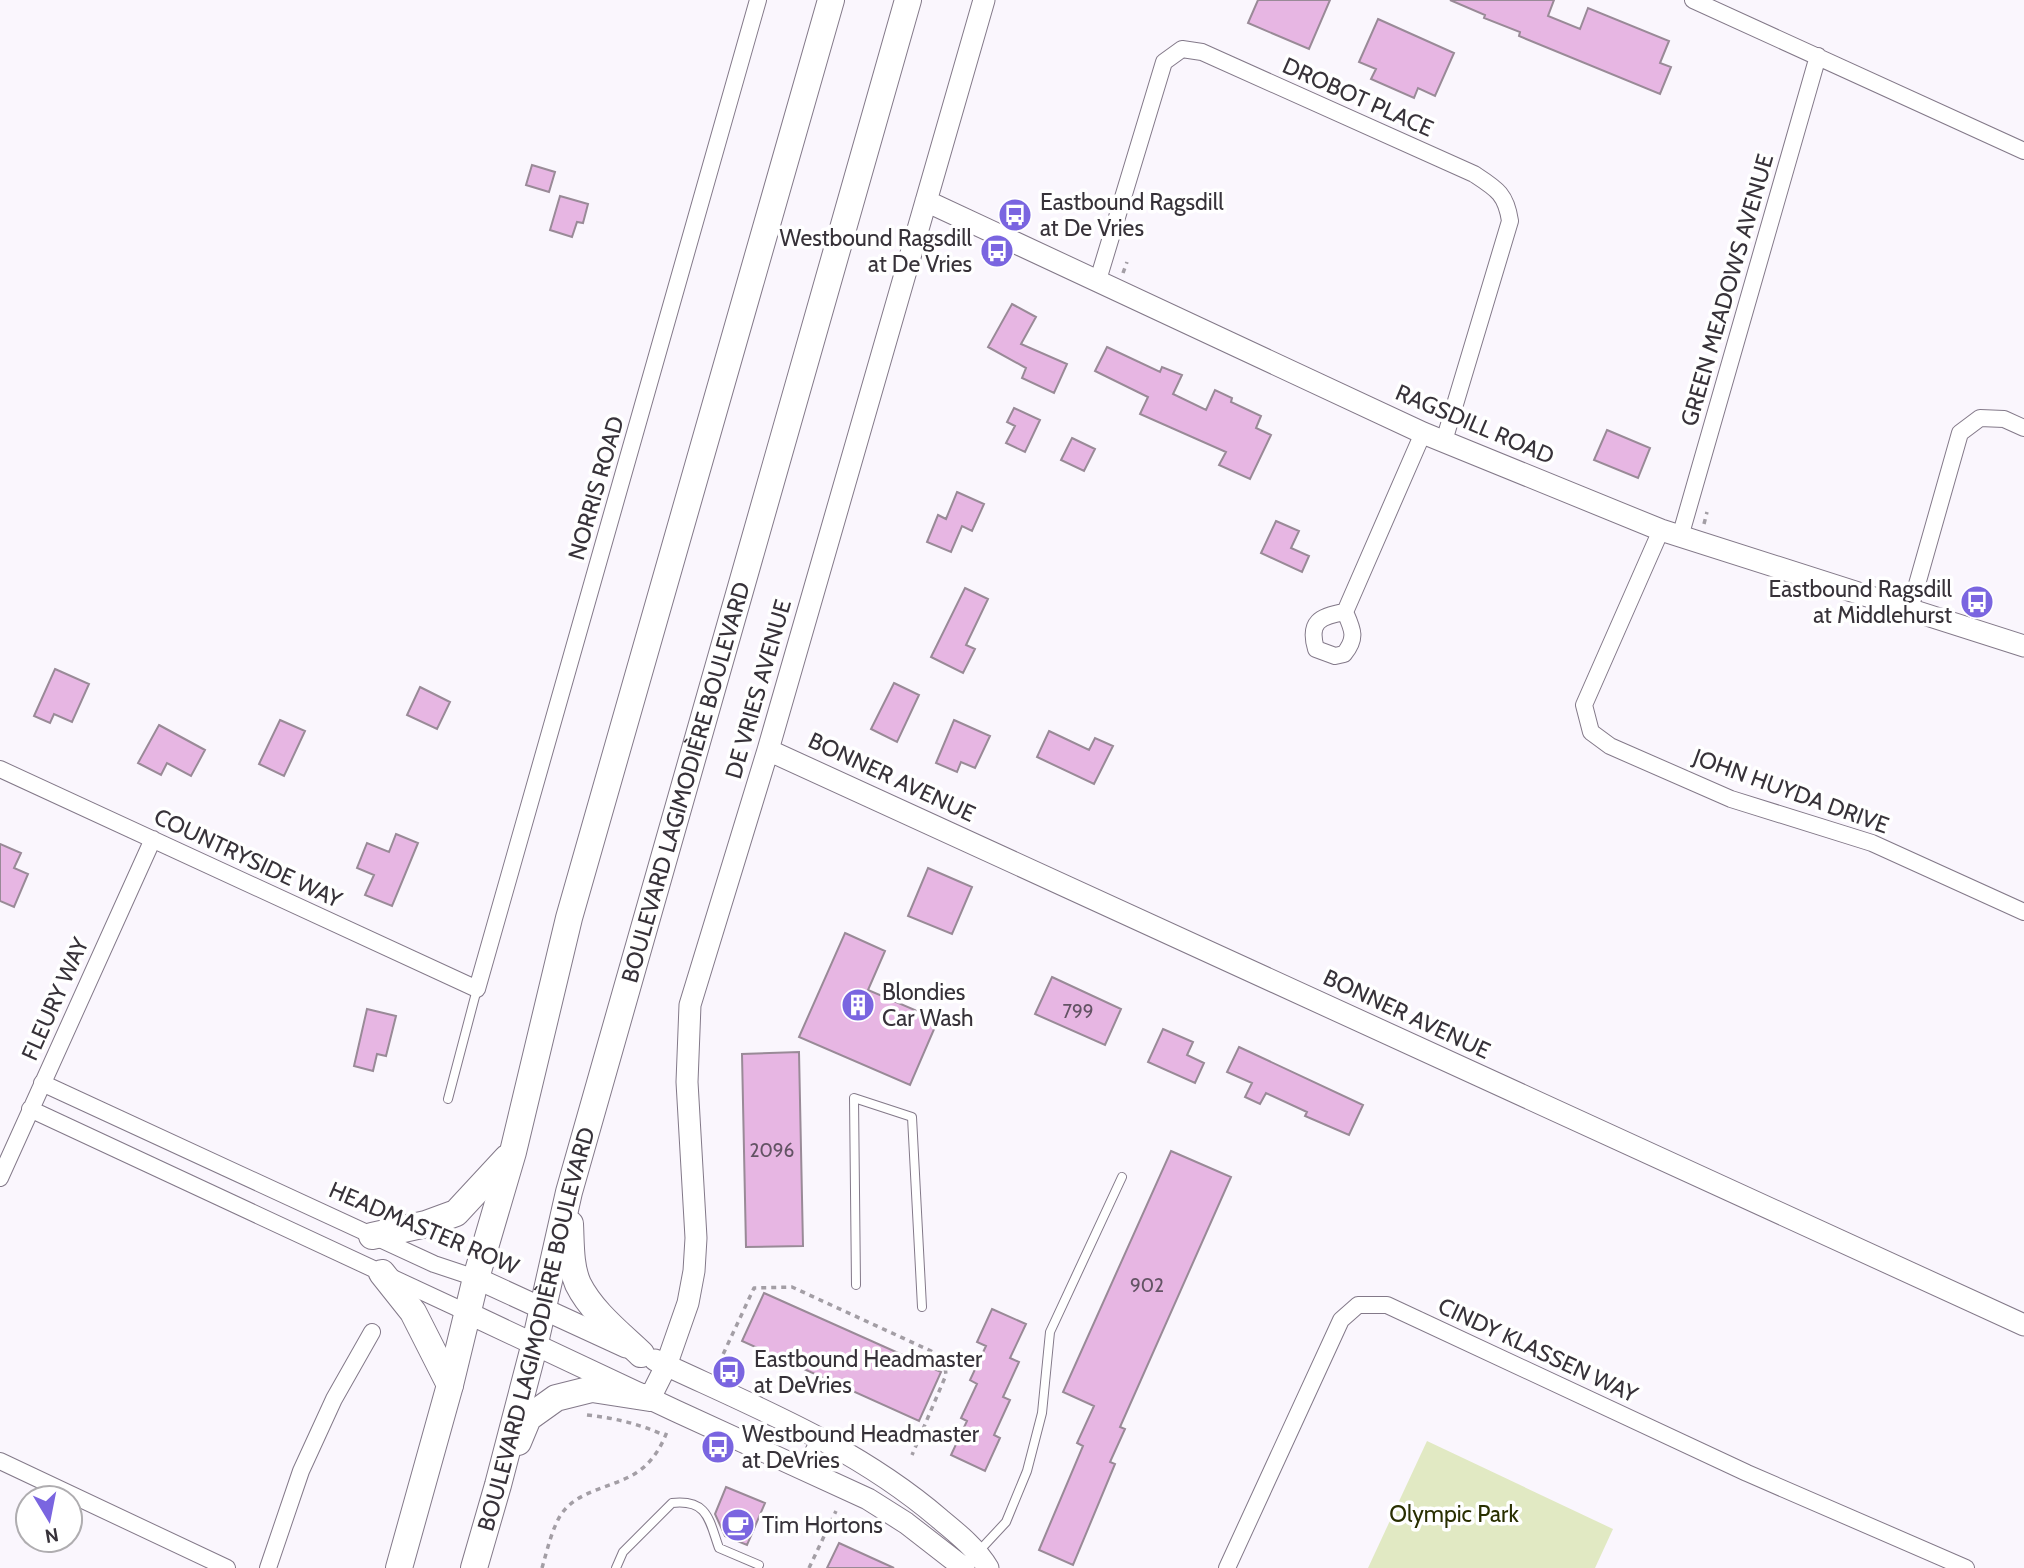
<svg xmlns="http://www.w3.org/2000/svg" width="2024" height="1568" font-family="Cabin,sans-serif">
<rect width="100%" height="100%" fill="#faf6fd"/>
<path fill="#e1e9c3" d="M1427 1441 1613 1529 1595 1568H1368Z"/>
<path fill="#e7b6e3" stroke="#998a97" stroke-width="2" d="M1258 0H1330L1309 49 1248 23Z
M1450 0H1554L1548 16 1580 29 1588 8 1669 41 1660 63 1671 67 1660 94 1519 36 1520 32 1484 18 1485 15Z
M1378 19 1454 53 1435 96 1418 88 1414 98 1371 79 1376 69 1359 62Z
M532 165 555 172 549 192 526 185Z
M560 196 588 204 583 223 577 222 572 237 550 230Z
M1012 304 1036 317 1021 344 1067 364 1054 393 1022 378 1026 368 988 347Z
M1107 347 1160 372 1162 367 1182 375 1173 394 1206 410 1215 390 1232 398 1231 402 1261 416 1256 428 1271 435 1250 479 1219 465 1226 452 1140 414 1148 397 1095 371Z
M1014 408 1040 420 1025 452 1006 443 1015 426 1007 422Z
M1607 430 1650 448 1638 478 1594 460Z
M1072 438 1095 449 1084 471 1061 460Z
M957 492 984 504 972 531 962 526 951 552 927 542 938 515 946 519Z
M1276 521 1299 531 1291 548 1309 556 1302 572 1261 553Z
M965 588 988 599 966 645 975 649 963 673 931 657Z
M55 669 89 684 72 722 54 714 50 723 34 716Z
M894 683 919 695 897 742 871 729Z
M420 687 450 702 437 729 407 715Z
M280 720 305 731 284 776 259 764Z
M954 720 990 736 975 768 961 762 957 772 936 763Z
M159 725 205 750 191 776 167 763 161 775 138 763Z
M1049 731 1089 750 1095 738 1113 746 1094 784 1037 757Z
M396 834 418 843 392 906 365 895 374 875 357 868 367 843 389 852Z
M0 844 21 853 14 868 28 874 14 907 0 901Z
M928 868 972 887 952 934 908 916Z
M845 933 885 951 868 990 938 1020 910 1085 799 1037Z
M1052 977 1121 1009 1105 1045 1035 1014Z
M367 1009 396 1016 386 1056 377 1054 373 1071 354 1066Z
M1163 1029 1193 1042 1187 1055 1204 1063 1195 1083 1148 1062Z
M1239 1047 1363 1105 1349 1135 1305 1116 1307 1112 1266 1093 1260 1104 1245 1097 1252 1083 1227 1072Z
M799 1052 803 1246 746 1247 742 1054Z
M1171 1151 1231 1177 1120 1427 1125 1429 1110 1462 1115 1464 1073 1565 1039 1550 1083 1446 1077 1443 1094 1406 1063 1392Z
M764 1293 941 1372 919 1421 742 1341Z
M992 1309 1026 1324 1010 1358 1019 1362 1003 1397 1010 1400 994 1435 1000 1438 985 1471 951 1455 967 1421 961 1418 977 1384 970 1380 986 1346 977 1342Z
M726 1487 765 1503 747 1545 725 1536 715 1514Z
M839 1543 894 1568H827Z"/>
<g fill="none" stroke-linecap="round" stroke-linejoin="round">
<defs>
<path id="service" d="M448 1099 477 989
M856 1285 854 1098 912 1117 922 1307
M801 1467 815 1439
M979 1551 1006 1522 1027 1471 1042 1413 1050 1332 1122 1177
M616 1568 623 1552 672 1503C708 1499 709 1520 719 1548L759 1565"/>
<path id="minor" d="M1693 0 2024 151
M1098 280 1164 62 1182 49 1202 52 1474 174C1497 189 1506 194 1510 221L1444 441
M1661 530 1584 705 1591 732 1610 746 1731 799 1872 843 2024 912
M1680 537 1818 56
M1910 609 1960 433 1980 418 2004 419 2024 428
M1345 612C1320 616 1308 622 1316 649L1335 656 1344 654C1357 638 1353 630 1345 612L1423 433
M0 769 477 989 758 0
M42 1083 434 1264 476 1278
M30 1109 468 1313
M0 1178 153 839
M0 1461 227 1568
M268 1568 301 1471 334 1399 372 1332
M1227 1568 1341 1320 1358 1305H1387L1747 1473 1966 1568"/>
<path id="tertiary" d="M926 201 1423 433 1661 530 2024 646
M768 750 2024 1325
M476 1278 626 1347
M468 1313 676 1411 868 1499 906 1523 964 1568
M655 1360C755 1407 855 1446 940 1519 957 1533 977 1549 988 1568
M650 1398 666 1366 688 1303 694 1271 696 1238 687 1082 690 1005 768 750 984 0"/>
<g id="primary">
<path d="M570 1224C571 1243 570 1266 578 1284 592 1312 619 1333 641 1354"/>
<path d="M372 1236 426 1224 456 1213 507 1158"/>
<path d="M382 1273 413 1312 450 1385"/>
<path d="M518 1442 528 1418 556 1398 592 1389 650 1398"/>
<path d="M399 1568 450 1385 476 1278 513 1152 569 918 831 0"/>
<path id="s1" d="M474 1568 498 1485 535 1343 569 1192 908 0"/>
</g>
</defs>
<use href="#service" stroke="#837989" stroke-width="10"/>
<use href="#minor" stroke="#837989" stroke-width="18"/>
<use href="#tertiary" stroke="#837989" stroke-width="23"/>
<use href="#primary" stroke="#837989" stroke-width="28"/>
<path stroke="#a39ea5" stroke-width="3.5" stroke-dasharray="5 5" stroke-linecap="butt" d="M1123 273 1127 262
M1420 411 1426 397
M1704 524 1707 512
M1935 598 1939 586
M719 1363 754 1288 792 1287 944 1357 946 1375 912 1455
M587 1415C615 1418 640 1424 666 1436
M542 1568C547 1551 551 1532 560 1516 576 1490 612 1488 636 1473 652 1463 662 1446 668 1429
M809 1568 836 1511"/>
<use href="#service" stroke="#fff" stroke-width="8"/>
<use href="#minor" stroke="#fff" stroke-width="16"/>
<use href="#tertiary" stroke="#fff" stroke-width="21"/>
<use href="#primary" stroke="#fff" stroke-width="26"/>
</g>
<defs>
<symbol id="bus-disc" viewBox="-11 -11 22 22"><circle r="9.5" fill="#7a65e0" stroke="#fff"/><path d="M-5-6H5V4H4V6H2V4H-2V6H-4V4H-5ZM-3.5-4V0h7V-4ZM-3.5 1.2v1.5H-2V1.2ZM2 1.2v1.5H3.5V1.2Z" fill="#fff"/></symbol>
<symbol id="building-disc" viewBox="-11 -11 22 22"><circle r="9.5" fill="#7a65e0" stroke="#fff"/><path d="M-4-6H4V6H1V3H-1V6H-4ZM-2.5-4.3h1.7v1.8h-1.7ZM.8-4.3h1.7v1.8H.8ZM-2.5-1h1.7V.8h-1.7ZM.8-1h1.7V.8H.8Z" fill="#fff"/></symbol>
<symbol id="cafe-disc" viewBox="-11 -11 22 22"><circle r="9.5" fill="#7a65e0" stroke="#fff"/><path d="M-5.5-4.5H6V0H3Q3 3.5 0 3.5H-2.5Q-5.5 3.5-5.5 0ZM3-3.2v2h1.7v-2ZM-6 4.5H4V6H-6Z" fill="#fff"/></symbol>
</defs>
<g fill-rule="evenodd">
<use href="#bus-disc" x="996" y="196" width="38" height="38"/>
<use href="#bus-disc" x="978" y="232" width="38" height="38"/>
<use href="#bus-disc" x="1958" y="583" width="38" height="38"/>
<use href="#building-disc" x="839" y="986" width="38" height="38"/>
<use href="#bus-disc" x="710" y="1353" width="38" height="38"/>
<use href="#bus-disc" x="699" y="1428" width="38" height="38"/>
<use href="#cafe-disc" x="719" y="1506" width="38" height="38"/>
</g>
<g text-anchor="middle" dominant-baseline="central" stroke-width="7" stroke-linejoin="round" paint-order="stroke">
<g font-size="19" fill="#635364">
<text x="1078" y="1011">799</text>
<text x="772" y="1150">2096</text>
<text x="1147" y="1285">902</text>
</g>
<g font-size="23" fill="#373239" stroke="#fff">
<text transform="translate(1358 97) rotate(24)">DROBOT PLACE</text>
<text transform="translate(1727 290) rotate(-74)">GREEN MEADOWS AVENUE</text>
<text transform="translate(1475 424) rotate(23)">RAGSDILL ROAD</text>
<text transform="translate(596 488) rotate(-74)">NORRIS ROAD</text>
<text transform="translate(758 689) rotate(-74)">DE VRIES AVENUE</text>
<text transform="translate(892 777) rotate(25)">BONNER AVENUE</text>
<text stroke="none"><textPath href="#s1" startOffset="814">BOULEVARD LAGIMODIÈRE BOULEVARD</textPath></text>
<text transform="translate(1791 791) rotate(20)">JOHN HUYDA DRIVE</text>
<text transform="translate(248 858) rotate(25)">COUNTRYSIDE WAY</text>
<text transform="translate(55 999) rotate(-66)">FLEURY WAY</text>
<text transform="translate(1407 1014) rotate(25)">BONNER AVENUE</text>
<text transform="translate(424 1228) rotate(23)">HEADMASTER ROW</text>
<text stroke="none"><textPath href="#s1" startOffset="247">BOULEVARD LAGIMODIÈRE BOULEVARD</textPath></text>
<text transform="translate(1538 1350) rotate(25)">CINDY KLASSEN WAY</text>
</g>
<g font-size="23" fill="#373239" stroke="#fff" text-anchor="start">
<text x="1040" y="202">Eastbound Ragsdill<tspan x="1040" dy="26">at De Vries</tspan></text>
<text x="972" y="238" text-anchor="end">Westbound Ragsdill<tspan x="972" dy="26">at De Vries</tspan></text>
<text x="1952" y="589" text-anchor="end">Eastbound Ragsdill<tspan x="1952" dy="26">at Middlehurst</tspan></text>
<text x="882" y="992">Blondies<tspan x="882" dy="26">Car Wash</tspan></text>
<text x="754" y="1359">Eastbound Headmaster<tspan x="754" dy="26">at DeVries</tspan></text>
<text x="742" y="1434">Westbound Headmaster<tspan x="742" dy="26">at DeVries</tspan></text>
<text x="762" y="1525">Tim Hortons</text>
</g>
<g font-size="23" fill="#292f00" stroke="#fff">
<text x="1454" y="1514">Olympic Park</text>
</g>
</g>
<g transform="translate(49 1519) rotate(170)"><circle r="33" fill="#ffffff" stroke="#afadb0" stroke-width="2"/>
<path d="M0-5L12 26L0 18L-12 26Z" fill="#7a65e0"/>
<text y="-10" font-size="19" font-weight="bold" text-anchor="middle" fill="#373239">N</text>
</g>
</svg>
